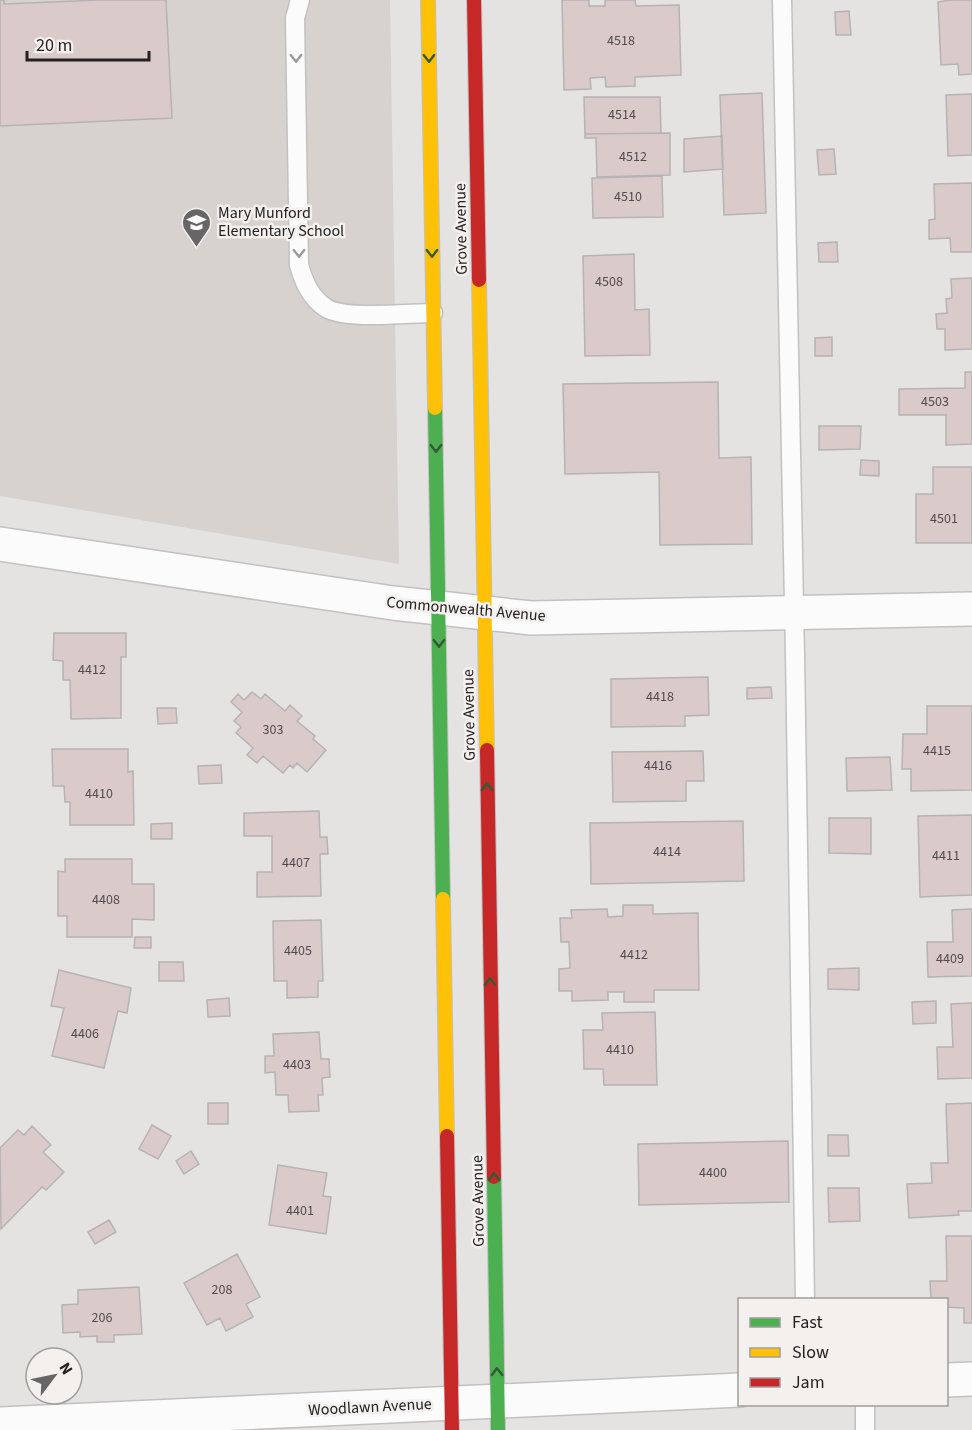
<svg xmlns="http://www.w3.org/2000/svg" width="972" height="1430" font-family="'Source Sans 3',sans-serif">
<rect width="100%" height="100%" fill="#e5e3e2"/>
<path fill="#d8d2cf" d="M0 0H390L399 564 0 496Z"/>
<path fill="#dacaca" stroke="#b5b3b3" stroke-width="1.5" d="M0 0H4V4L99 0H166L172 118 0 126Z
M562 0H589V6H605V0H635L636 6 679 5 681 75 635 77V86L606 87 605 77 590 78 591 89 564 90Z
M950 0H972V74L959 75 958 64 941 65 938 2Z
M849 11 851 35H836L835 12Z
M762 93 766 213 724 215 720 95Z
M972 94V155L948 156 946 95Z
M584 97H660L661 133 585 134Z
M670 133V175L597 177 596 138H585V134Z
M722 136 723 169 684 172V139Z
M834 149 836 174 819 175 817 150Z
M662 176 663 217 593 218 592 178Z
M972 183V252H951L950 238 929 239V220L935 219 934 184Z
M837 242 838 262H819L818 243Z
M634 254 635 310 649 309 650 355 585 356 583 256Z
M972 278V349L945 350V329H937L936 314 947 313 946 299 952 298 951 279Z
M832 337V356H815V338Z
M965 372H972V444L946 445V415H899V389L965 388Z
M718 382 719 458 751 457 752 544 660 545 659 472 565 474 563 384Z
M819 426H861L860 449 819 450Z
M861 460 879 461V476L860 475Z
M933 467H972V543H916V494H933Z
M54 633H126V657H121V718L71 719 70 680H63V661L53 660Z
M708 677 709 715 685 716V726L611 727V679Z
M771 687 772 698 747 699V688Z
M252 692 261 699 265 694 285 711 290 705 302 716 297 721 315 736 313 739 326 750 307 772 297 763 293 768 290 765 283 773 263 756 257 763 247 755 253 748 236 733 241 727 234 721 242 712 231 702 238 694 244 700Z
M927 706H972V790L911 791V769H902L903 734H927Z
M157 708H176L177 723 158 724Z
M52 749H128V772L133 771 134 825H70V802H65L64 786H53Z
M703 751 704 781H686V801L613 802 612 752Z
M890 757 892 790 847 791 846 758Z
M221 765 222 783 199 784 198 766Z
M319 811 320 837H327L328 854H320L321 896 257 897V872H272V836H244V813Z
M972 815V895L920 897 918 816Z
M829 818H871V854L829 853Z
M743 821 744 881 591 884 590 823Z
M172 823V839H151V824Z
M65 859H132V884H154V920L132 919V937H67V916H58V871L65 872Z
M623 905H653V914L698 913 699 990H654V1002H624V992H608V1000L572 1001V991H559V969L570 968 569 942H561L560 918H572L571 910 607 909 608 917 623 916Z
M972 909V976L928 977 927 942H953L952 910Z
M321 920 323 981H318V997L287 998V981H274L273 921Z
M135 937H151V948H134Z
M159 962H183L184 981H159Z
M859 968V990L828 989V969Z
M59 970 131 988 127 1013 118 1011 104 1068 52 1056 64 1008 51 1006Z
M229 998 230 1016 208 1017 207 1000Z
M936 1001V1023L913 1024 912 1002Z
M972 1003V1078L938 1079 937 1047H953L951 1004Z
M655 1012 657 1085H604L603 1069H584L583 1030H603L602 1013Z
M319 1032 321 1059H329L330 1077 322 1078 323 1095H318L319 1111 289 1112 288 1095H276L275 1072 265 1073V1056H274L273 1034Z
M208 1103H228V1124H208Z
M972 1103V1211H958L959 1215 909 1218 907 1184 932 1183 931 1163H948L946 1104Z
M152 1125 171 1136 158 1159 139 1149Z
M32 1126 51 1145 43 1152 64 1172 46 1190 42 1187 1 1229 0 1148 18 1130 24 1135Z
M828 1135H848L849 1156H828Z
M788 1141 789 1202 639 1205 638 1144Z
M191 1151 199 1164 184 1174 176 1161Z
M278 1165 327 1173 323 1196 331 1197 326 1234 269 1225Z
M828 1188H859L860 1221 829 1222Z
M109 1220 116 1232 95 1244 88 1232Z
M946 1236H972V1323H964V1308L946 1307V1300H931L930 1281H947Z
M237 1254 260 1297 246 1304 253 1317 226 1331 220 1318 207 1325 184 1283Z
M139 1287 142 1334 114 1335V1342H97V1336L80 1337V1332L63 1333 62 1305 78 1304V1290Z"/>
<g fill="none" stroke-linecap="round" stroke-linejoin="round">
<defs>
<path id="lane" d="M300 0 295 18 299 265C304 283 311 298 326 308 345 320 409 313 433 313
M782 0 795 655 805 1300
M865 1404V1430"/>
<path id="street" d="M0 544 393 603 531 618 972 609
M946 1380 972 1379
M0 1424 740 1390"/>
<path id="fast" d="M435 408 443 899
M494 1177 498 1430"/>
<path id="slow" d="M428 0 435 408
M479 280 487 750
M443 899 447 1136"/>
<path id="jam" d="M474 0 479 280
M487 750 494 1177
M447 1136 452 1430"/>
</defs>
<use href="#lane" stroke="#c2c1c0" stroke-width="21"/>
<use href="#street" stroke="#c2c1c0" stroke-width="36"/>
<use href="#fast" stroke="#c2c1c0" stroke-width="16"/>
<use href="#slow" stroke="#c2c1c0" stroke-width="16"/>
<use href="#jam" stroke="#c2c1c0" stroke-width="16"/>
<use href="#lane" stroke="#fbfbfb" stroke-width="18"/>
<use href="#street" stroke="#fbfbfb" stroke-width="33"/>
<use href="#fast" stroke="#4caf50" stroke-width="14"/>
<use href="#slow" stroke="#ffc107" stroke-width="14"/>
<use href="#jam" stroke="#c62828" stroke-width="14"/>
</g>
<defs><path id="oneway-chevron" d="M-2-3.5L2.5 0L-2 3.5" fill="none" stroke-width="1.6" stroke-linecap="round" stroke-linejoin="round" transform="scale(1.5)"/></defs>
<g stroke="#9a9999">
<use href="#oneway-chevron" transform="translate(296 58) rotate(89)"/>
<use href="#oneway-chevron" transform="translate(299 253) rotate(89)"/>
</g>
<g stroke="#335a34">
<use href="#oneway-chevron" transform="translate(429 58) rotate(89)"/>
<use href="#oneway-chevron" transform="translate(432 253) rotate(89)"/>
<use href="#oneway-chevron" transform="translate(436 448) rotate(89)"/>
<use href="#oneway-chevron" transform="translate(439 643) rotate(89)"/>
<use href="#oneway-chevron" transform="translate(487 787) rotate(-91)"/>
<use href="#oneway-chevron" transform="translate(490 982) rotate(-91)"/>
<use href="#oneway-chevron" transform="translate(494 1177) rotate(-91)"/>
<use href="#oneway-chevron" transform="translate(497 1372) rotate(-91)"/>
</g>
<defs>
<symbol id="school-pin" viewBox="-11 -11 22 30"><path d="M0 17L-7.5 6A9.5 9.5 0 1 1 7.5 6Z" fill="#676565" stroke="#f3f0ee"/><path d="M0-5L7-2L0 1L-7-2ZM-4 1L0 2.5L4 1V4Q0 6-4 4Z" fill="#fff"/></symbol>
</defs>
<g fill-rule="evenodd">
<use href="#school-pin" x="180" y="206" width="33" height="45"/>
</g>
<g text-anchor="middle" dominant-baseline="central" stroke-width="5" stroke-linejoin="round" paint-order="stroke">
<g font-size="14" fill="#514b4b">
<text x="621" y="41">4518</text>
<text x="622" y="115">4514</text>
<text x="633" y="157">4512</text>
<text x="628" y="197">4510</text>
<text x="609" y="282">4508</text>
<text x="935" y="402">4503</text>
<text x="944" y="519">4501</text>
<text x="92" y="670">4412</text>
<text x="660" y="697">4418</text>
<text x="273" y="730">303</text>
<text x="937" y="751">4415</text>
<text x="658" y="766">4416</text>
<text x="99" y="794">4410</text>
<text x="667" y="852">4414</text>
<text x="946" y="856">4411</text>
<text x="296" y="863">4407</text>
<text x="106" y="900">4408</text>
<text x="298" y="951">4405</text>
<text x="634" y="955">4412</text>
<text x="950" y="959">4409</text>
<text x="85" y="1034">4406</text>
<text x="620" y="1050">4410</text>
<text x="297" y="1065">4403</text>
<text x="713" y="1173">4400</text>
<text x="300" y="1211">4401</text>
<text x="222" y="1290">208</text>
<text x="102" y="1318">206</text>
</g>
<g font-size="16" fill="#232121" stroke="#f3f0ee" text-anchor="start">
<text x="218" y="213">Mary Munford<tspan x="218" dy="18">Elementary School</tspan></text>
</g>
<g font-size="16" fill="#232121" stroke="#f3f0ee">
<text transform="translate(461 229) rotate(-91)">Grove Avenue</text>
<text transform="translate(466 609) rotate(5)">Commonwealth Avenue</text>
<text transform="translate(469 715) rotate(-91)">Grove Avenue</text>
<text transform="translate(478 1201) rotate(-91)">Grove Avenue</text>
<text transform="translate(370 1407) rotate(-3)">Woodlawn Avenue</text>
</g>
</g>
<rect x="738" y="1298" width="210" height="108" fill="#f3f0ee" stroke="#a09d9c" stroke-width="1.5"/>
<rect x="750" y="1318" width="30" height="9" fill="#4caf50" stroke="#a09d9c" stroke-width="1.5"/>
<text x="792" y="1328" font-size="18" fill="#232121">Fast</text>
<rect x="750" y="1348" width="30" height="9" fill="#ffc107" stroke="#a09d9c" stroke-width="1.5"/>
<text x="792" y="1358" font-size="18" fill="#232121">Slow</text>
<rect x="750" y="1378" width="30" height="9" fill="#c62828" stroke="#a09d9c" stroke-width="1.5"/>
<text x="792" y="1388" font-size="18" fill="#232121">Jam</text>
<g transform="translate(54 1376) rotate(58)"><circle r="28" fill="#f3f0ee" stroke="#a09d9c" stroke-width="1.5"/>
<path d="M0-4.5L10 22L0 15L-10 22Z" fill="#676565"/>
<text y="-9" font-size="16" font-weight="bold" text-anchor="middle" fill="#232121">N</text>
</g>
<path d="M27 51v9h122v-9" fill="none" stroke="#232121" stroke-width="3"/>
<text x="36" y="51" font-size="18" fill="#232121" stroke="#f3f0ee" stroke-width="4.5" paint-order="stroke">20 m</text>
</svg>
